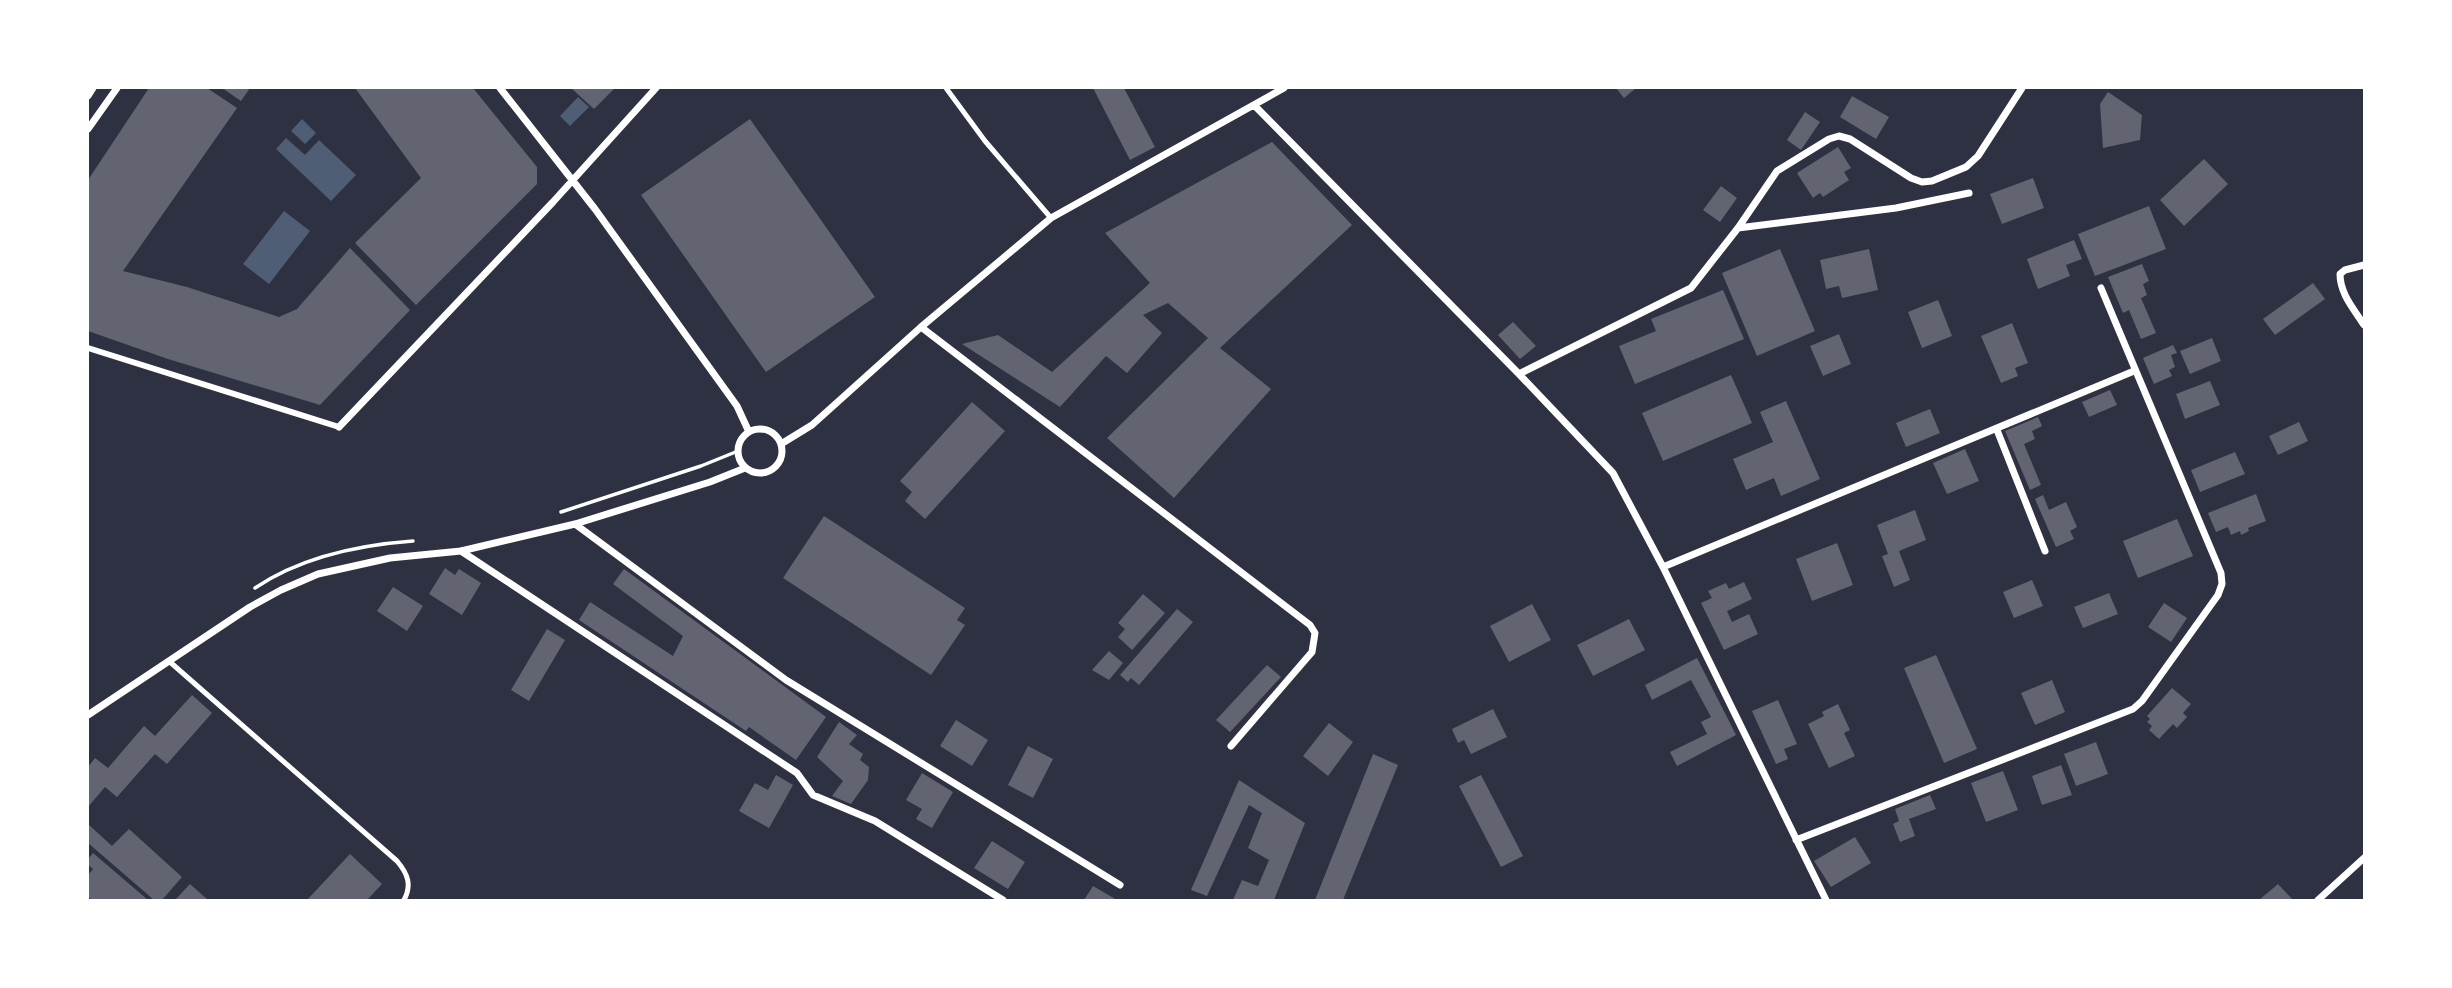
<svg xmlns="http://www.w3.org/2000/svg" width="2452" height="988" font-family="'Noto Sans',sans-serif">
<rect width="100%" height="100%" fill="#2d3142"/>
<path fill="#4f5d75" d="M578 97 589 107 570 126 560 116Z
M302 119 316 133 305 144 291 131Z
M286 138 305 155 319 140 356 175 331 201 276 149Z
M284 211 310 231 269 284 243 264Z"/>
<path fill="#626471" d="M149 88H207L237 108 123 271 187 287 279 317 297 309 350 248 410 310 320 405 168 359 88 331V180Z
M222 88H250L241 101Z
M355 88H473L537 167V184L416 305 355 243 421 178Z
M571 88H615L594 109Z
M1093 88H1124L1155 147 1130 160Z
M1616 88H1636L1624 98Z
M2108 92 2142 115 2140 140 2103 148 2100 104Z
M1852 96 1889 117 1876 139 1840 117Z
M1805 112 1820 122 1801 150 1787 140Z
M750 119 875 297 766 372 641 195Z
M1272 142 1352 225 1220 348 1271 389 1174 498 1107 438 1208 338 1168 303 1143 315 1162 333 1127 373 1106 356 1060 407 962 344 998 335 1052 372 1150 283 1105 233Z
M1838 147 1851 168 1844 172 1849 180 1823 197 1820 193 1813 198 1797 173Z
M2204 159 2228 184 2184 226 2160 200Z
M2033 178 2044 208 2002 224 1990 194Z
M1721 186 1737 198 1720 222 1703 210Z
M2149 206 2166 249 2095 276 2078 234Z
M2074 240 2082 259 2066 265 2070 276 2038 289 2027 259Z
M1780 249 1815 331 1757 356 1722 273Z
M1869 249 1878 290 1842 298 1839 286 1826 289 1820 260Z
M2142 264 2149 281 2143 284 2147 295 2141 298 2156 333 2141 339 2129 310 2123 313 2108 277Z
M2313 283 2325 299 2275 335 2263 319Z
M1723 290 1744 339 1635 384 1619 346 1656 331 1651 319Z
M1938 300 1952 336 1922 348 1908 312Z
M1513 322 1536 346 1520 359 1498 335Z
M2012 323 2028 363 2015 368 2018 376 2001 383 1981 336Z
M1839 334 1851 364 1823 376 1810 346Z
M2212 338 2221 361 2190 374 2180 351Z
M2173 345 2177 353 2171 355 2175 367 2169 370 2172 376 2154 384 2143 358Z
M1731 375 1752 423 1663 461 1642 413Z
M2210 381 2220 405 2185 419 2176 394Z
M2110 390 2117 405 2089 417 2082 402Z
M1786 401 1820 479 1781 496 1774 478 1746 490 1733 459 1773 442 1760 412Z
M972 402 1005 431 925 519 905 501 912 492 900 481Z
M1930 409 1940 433 1906 447 1896 423Z
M2038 417 2042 426 2032 431 2035 439 2024 444 2041 485 2030 490 2005 431Z
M2299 422 2308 441 2278 455 2269 436Z
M1965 449 1979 481 1947 494 1933 463Z
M2235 452 2245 474 2200 492 2191 470Z
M2256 494 2266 521 2248 528 2249 531 2241 535 2240 531 2231 535 2228 527 2216 532 2208 513Z
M2043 495 2049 510 2066 502 2077 527 2070 531 2074 539 2056 547 2035 499Z
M1915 510 1926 540 1899 551 1910 580 1894 587 1882 556 1888 554 1877 525Z
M824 516 965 608 957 620 965 625 931 675 783 578Z
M2177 519 2193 556 2138 578 2123 541Z
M1837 543 1853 585 1812 601 1796 559Z
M445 568 455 575 459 569 481 583 462 615 429 594Z
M624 569 826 717 796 760 749 727 746 731 579 620 590 602 673 656 683 636 613 584Z
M2032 580 2043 606 2014 618 2003 592Z
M1744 582 1752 599 1727 611 1732 622 1749 614 1758 634 1724 650 1701 603 1712 598 1708 591 1726 583 1729 589Z
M393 587 423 606 407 631 377 611Z
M2109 593 2118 614 2083 628 2074 607Z
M1143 594 1165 613 1132 650 1118 637 1125 629 1118 623Z
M2164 603 2187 618 2171 642 2148 627Z
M1532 604 1551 640 1509 662 1490 626Z
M1177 609 1193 622 1139 685 1131 678 1128 682 1120 675Z
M1629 619 1645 650 1593 676 1577 645Z
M547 629 565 640 529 701 511 690Z
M1109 651 1123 663 1109 680 1092 670Z
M1936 655 1977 749 1944 763 1904 668Z
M1697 658 1736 735 1677 766 1670 752 1707 734 1701 722 1711 717 1691 680 1652 700 1645 685Z
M1267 665 1281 677 1230 732 1216 720Z
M2052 680 2065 712 2035 725 2021 693Z
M2172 688 2191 704 2183 713 2187 717 2177 728 2173 724 2159 739 2149 730 2152 726 2147 722 2150 719 2147 716Z
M192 695 212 713 167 764 155 754 117 797 105 787 88 807V767L95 758 108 768 144 726 155 736Z
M1778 700 1797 744 1784 749 1788 759 1776 764 1752 711Z
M1838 704 1850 730 1844 733 1855 756 1829 768 1808 724 1824 716 1822 712Z
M1493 709 1507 737 1471 754 1464 740 1458 743 1452 729Z
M956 720 988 740 972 766 940 746Z
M839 722 857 735 849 744 863 754 860 760 869 767 868 780 851 804 832 796 843 781 817 757Z
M1329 723 1353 742 1328 776 1303 756Z
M2096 742 2108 774 2076 786 2064 754Z
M1028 746 1053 759 1033 798 1008 785Z
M1373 754 1398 765 1343 900H1315Z
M2061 765 2072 795 2042 805 2032 776Z
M2003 771 2018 810 1986 822 1971 783Z
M922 773 953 792 932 828 916 819 922 809 906 800Z
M776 775 793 785 769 828 739 811 755 783 768 790Z
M1481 775 1523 856 1501 867 1459 786Z
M1239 780 1305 823 1274 900H1233L1242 880 1258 886 1269 860 1248 848 1262 813 1249 805 1207 896 1191 890Z
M1930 795 1936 809 1909 819 1915 836 1900 842 1893 824 1899 821 1895 809Z
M88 824 112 846 129 829 182 877 162 900H154L88 843Z
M1855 837 1871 863 1831 887 1814 861Z
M992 841 1025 862 1008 889 974 868Z
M93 853 148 900H92L88 897V875L93 869 88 865V859Z
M350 854 382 884 367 900H307Z
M190 884 208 900H175Z
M2278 884 2293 900H2259Z
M1093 886 1117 900H1084Z"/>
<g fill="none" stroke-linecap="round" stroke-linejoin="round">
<path stroke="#fff" stroke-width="3.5" d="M561 512 701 466 738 451
M255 588C301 557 358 545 413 541"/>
<path stroke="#fff" stroke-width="5" d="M946 88 985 141 1051 218
M170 662 397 861C408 874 412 885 404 900"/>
<path stroke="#fff" stroke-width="6" d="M88 348 339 427"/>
<path stroke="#fff" stroke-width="7" d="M500 88 595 209 737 406 749 432
M88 96 93 88
M1254 105 1519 374 1613 473 1663 567 1826 900
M88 129 117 88
M1738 228 1896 208 1969 193
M2364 265 2345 270 2340 274C2340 294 2354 309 2364 325
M921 327 1310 625 1315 633 1312 652 1231 746
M1519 374 1691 288 1738 228 1777 171 1829 139 1839 136 1850 139 1911 178 1922 182 1932 181 1966 167 1978 156 2022 88
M339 427 553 202 656 88
M738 451a22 22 0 1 1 44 0a22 22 0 1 1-44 0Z
M1997 430 2045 551
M781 444 812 425 921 327 1051 218 1284 88
M575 524 786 680 1120 885
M461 551 797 773 813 795 875 821 1003 900
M1663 567 2134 371
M88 715 250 607 281 590 318 574 390 558 461 551 575 524 710 482 745 468
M1796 840 2133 709 2142 701 2218 595 2222 584 2221 573 2101 288
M2318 900 2364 858"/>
</g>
<rect width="2452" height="988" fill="none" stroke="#ffffff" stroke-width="178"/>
</svg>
